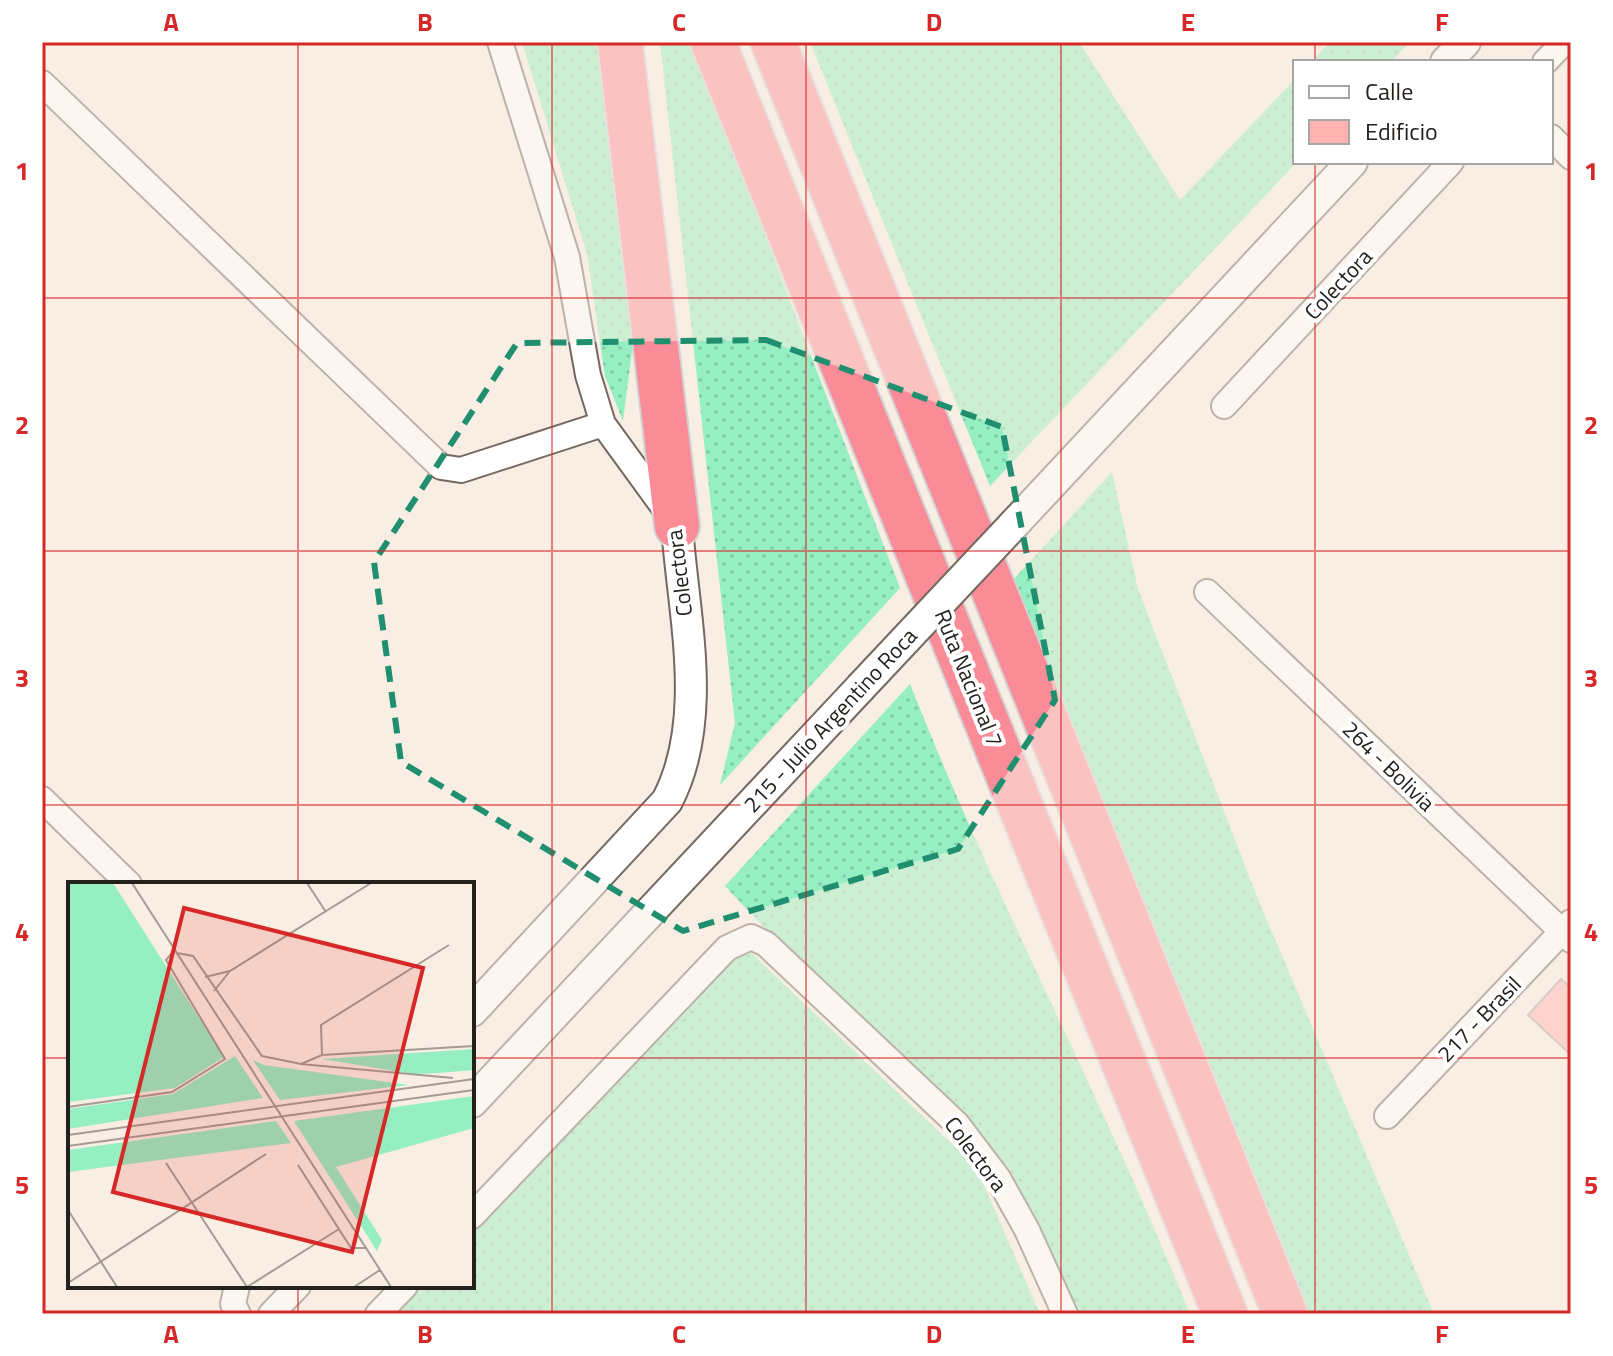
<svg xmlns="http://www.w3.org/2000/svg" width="1613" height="1356" font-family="'Titillium Web',sans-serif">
<defs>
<pattern id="grass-dots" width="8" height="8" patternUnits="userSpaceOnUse" patternTransform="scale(2)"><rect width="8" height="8" fill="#95efc2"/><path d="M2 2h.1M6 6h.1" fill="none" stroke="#80cda6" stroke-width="1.8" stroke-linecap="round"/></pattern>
</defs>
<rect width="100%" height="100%" fill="#f9eee3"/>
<path fill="url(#grass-dots)" d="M522 42H599L614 146 633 344 623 421 605 376 587 254Z
M660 42H691L900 588 720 785 735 723Z
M810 42H1079L1180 200 1295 79 1297 162 990 486Z
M1330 42H1410L1391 62H1311Z
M1112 472 1138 589 1258 899 1434 1314H1309L1013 580Z
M910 684C994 898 1104 1100 1190 1314H1074L1047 1244 1009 1168 965 1119 790 955 725 886Z
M745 947 976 1167 1040 1314H394L421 1286H472V1232Z"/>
<path fill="#ffb3b1" stroke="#b3a2a1" stroke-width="2" d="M1561 979 1571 988V1055L1528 1015Z"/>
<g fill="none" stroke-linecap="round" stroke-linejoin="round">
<defs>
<path id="minor" d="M500 42 567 257 588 375 603 424 670 516
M1545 62 1564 42
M42 83 441 467 461 470 603 424
M1551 137 1571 157
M1224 406 1451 162
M1207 592 1571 940
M42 799 129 884
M1387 1116 1571 922
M472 1216 727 948 751 937 766 944 957 1124 998 1178 1027 1230 1065 1314
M237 1286 233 1304 238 1314
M271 1314 298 1286
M378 1314 405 1286"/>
<path id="tertiary" d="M1446 62 1465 42
M1016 522 1352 162
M472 1011 667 801C710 719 683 614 677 526
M472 1102 860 688"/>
<path id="motorway" d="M620 42 677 526
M713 42 1225 1314
M773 42 1285 1314"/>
</defs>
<use href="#minor" stroke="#746960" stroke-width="28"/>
<use href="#tertiary" stroke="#746960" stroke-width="34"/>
<use href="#motorway" stroke="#d3d2d2" stroke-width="48"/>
<use href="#minor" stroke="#fff" stroke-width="24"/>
<use href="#tertiary" stroke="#fff" stroke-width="30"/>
<use href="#motorway" stroke="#fa8c98" stroke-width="44"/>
<defs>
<path id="tertiary-bridge" d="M860 688 1016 522"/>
</defs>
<use href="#tertiary-bridge" stroke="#746960" stroke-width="34" stroke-linecap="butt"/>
<use href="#tertiary-bridge" stroke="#fff" stroke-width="30"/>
</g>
<path d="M0 0H1613V1356H0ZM766 340 1002 427 1055 700 958 849 683 931 401 762 374 562 517 343Z" fill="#f9eee3" fill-opacity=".55" fill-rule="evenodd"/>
<path fill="none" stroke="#208f70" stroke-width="6" stroke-dasharray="16 10" stroke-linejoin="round" d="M766 340 1002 427 1055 700 958 849 683 931 401 762 374 562 517 343Z"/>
<path fill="none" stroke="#d62828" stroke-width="2" stroke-opacity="0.55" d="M298 42V884M552 42V1314M806 42V1314M1061 42V1314M1315 42V62M1315 162V1314M42 298H1571M42 551H1571M42 805H1571M42 1058H70M472 1058H1571M298 1286V1314"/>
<g text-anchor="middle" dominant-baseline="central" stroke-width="8" stroke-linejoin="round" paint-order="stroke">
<g font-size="22" fill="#24201c" stroke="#fff">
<text transform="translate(1338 284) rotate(-47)">Colectora</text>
<text transform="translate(679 573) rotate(-97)">Colectora</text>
<text transform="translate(969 678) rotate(68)">Ruta Nacional 7</text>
<text transform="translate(830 720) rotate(-47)">215 - Julio Argentino Roca</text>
<text transform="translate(1389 766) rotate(44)">264 - Bolivia</text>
<text transform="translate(1479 1019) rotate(-46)">217 - Brasil</text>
<text transform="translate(976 1154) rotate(53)">Colectora</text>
</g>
</g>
<g transform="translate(68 882)">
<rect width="406" height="406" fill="#f9eee3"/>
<path d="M0 1H45L156 175 107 206 0 220ZM406 167V188L371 191 344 192 254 177ZM167 174 195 216 0 247V227L105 212ZM185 178 196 183 341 203 212 218ZM406 214V246L268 285 314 358 309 369 226 239ZM208 239 223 261 0 290V268Z" fill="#95efc2"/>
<path fill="none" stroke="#a49c93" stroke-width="2" d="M64 1 323 405M239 1 258 30M109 71 125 74 194 174 233 182 254 173 406 164M137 95 162 89 303 1M146 109 162 89M254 173 253 143 381 63M233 182 385 196M0 225 104 210 157 177 98 78 107 67M0 253 406 197M0 264 406 208M98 281 179 405M230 283 283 366H299M0 328 49 405M0 401 198 272M179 405 271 347M286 405 312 388"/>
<path fill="#d62828" fill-opacity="0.15" stroke="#d62828" stroke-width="4" d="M116 26 355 86 284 370 45 310Z"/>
<rect width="406" height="406" fill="none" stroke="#24201c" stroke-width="4"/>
</g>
<rect width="1613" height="1356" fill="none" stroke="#ffffff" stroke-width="88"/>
<rect x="1293" y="60" width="260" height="104" fill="#ffffff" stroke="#a7a6a4" stroke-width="2"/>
<rect x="1309" y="86" width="40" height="12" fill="#ffffff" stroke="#a7a6a4" stroke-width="2"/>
<text x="1365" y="100" font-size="24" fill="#24201c">Calle</text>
<rect x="1309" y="120" width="40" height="24" fill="#ffb3b1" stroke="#a7a6a4" stroke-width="2"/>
<text x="1365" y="140" font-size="24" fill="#24201c">Edificio</text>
<rect x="44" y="44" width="1525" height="1268" fill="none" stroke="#d62828" stroke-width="3"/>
<g font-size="26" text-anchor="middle" font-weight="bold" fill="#d62828">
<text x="171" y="31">A</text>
<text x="425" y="31">B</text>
<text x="679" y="31">C</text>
<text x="934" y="31">D</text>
<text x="1188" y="31">E</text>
<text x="1442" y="31">F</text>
<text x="22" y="180">1</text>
<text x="1591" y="180">1</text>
<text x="22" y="434">2</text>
<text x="1591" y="434">2</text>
<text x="22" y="687">3</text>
<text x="1591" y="687">3</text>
<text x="22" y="941">4</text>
<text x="1591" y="941">4</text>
<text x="22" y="1194">5</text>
<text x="1591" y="1194">5</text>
<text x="171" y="1343">A</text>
<text x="425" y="1343">B</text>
<text x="679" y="1343">C</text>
<text x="934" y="1343">D</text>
<text x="1188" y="1343">E</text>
<text x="1442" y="1343">F</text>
</g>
</svg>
